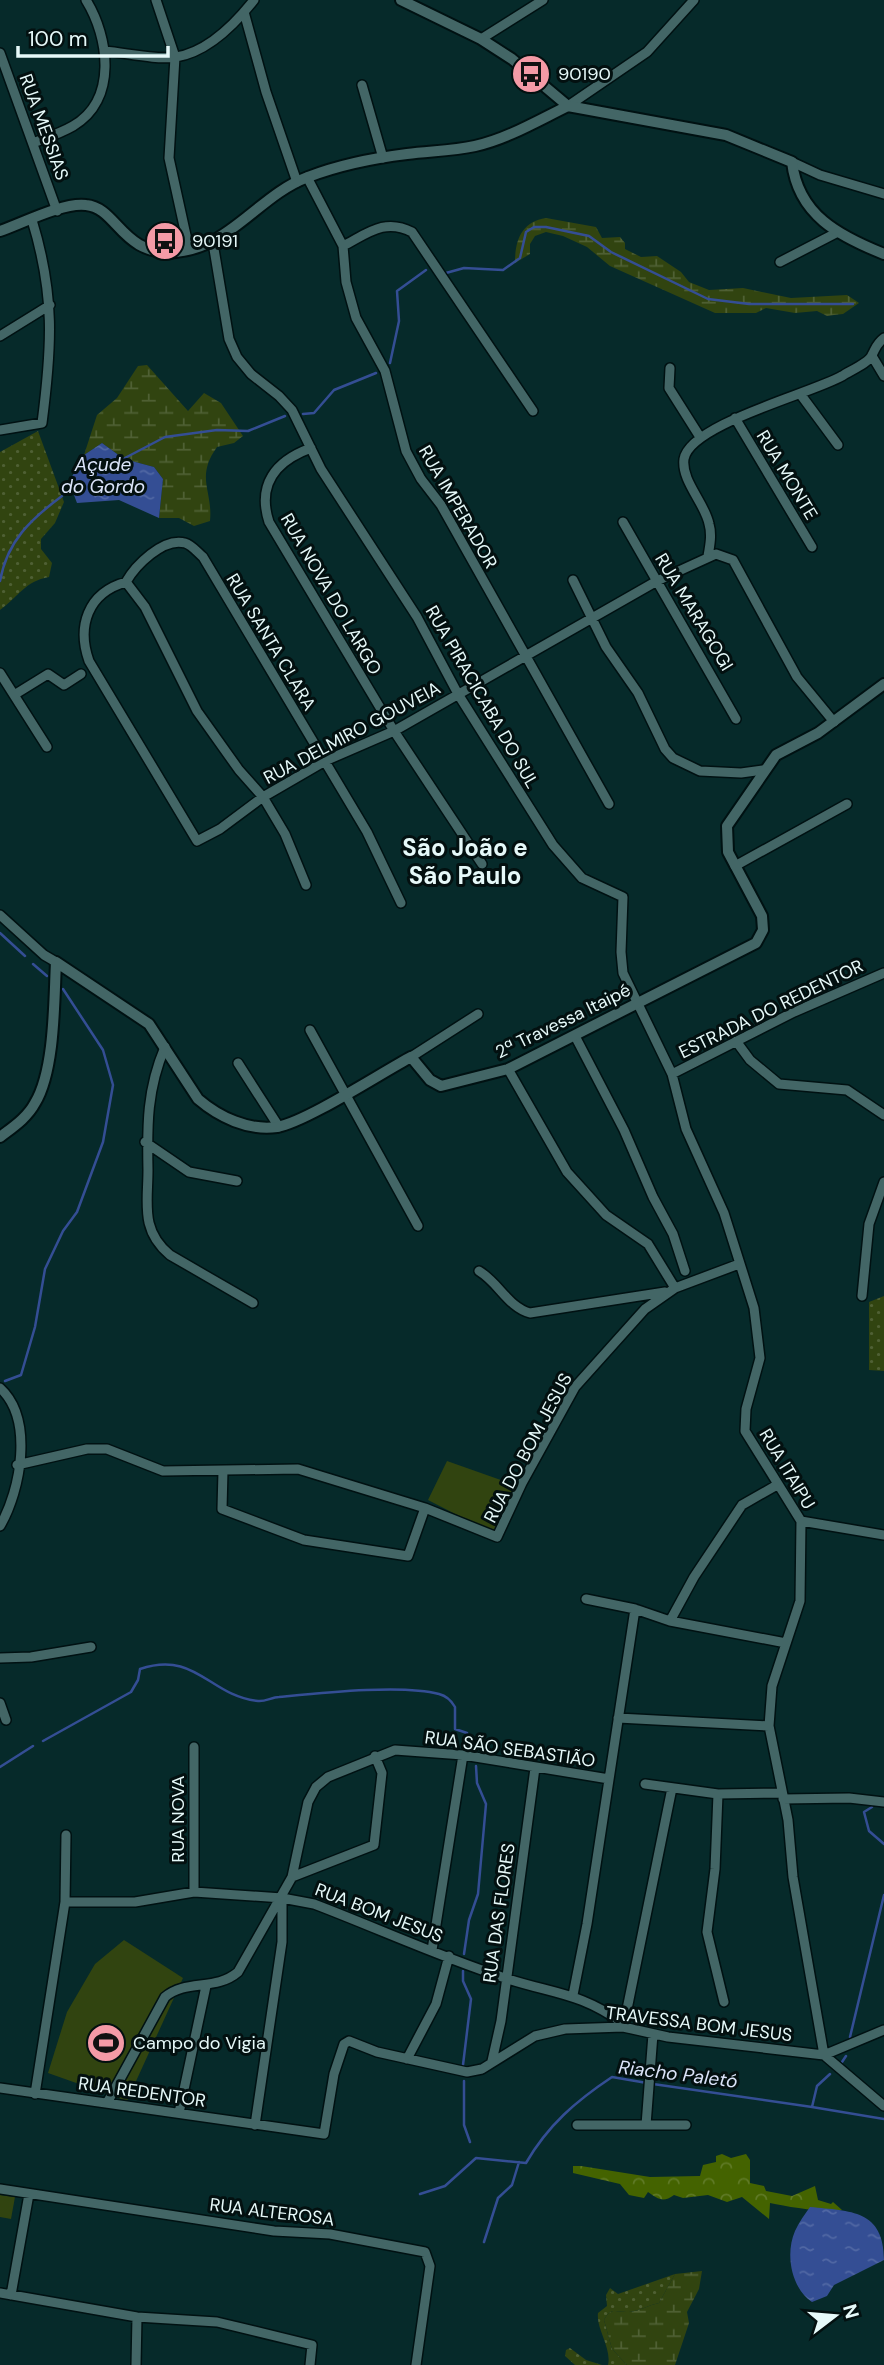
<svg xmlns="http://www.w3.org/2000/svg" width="884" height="2365" font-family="'DM Sans',sans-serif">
<defs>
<pattern id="grass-dots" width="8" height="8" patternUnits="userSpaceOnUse" patternTransform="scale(1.75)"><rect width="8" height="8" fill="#314410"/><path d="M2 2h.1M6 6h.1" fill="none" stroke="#4f6034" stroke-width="1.8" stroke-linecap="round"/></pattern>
<pattern id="forest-crowns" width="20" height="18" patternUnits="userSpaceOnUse" patternTransform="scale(1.75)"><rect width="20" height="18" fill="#446300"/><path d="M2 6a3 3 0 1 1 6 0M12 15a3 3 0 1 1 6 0" fill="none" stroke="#5f7a26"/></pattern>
<pattern id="wetland-marsh" width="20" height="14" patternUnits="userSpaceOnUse" patternTransform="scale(1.75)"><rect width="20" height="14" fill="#314410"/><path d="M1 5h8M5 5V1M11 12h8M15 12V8" fill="none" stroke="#4f6034"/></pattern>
<pattern id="water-ripples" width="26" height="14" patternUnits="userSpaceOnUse" patternTransform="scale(1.75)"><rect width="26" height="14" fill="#344e94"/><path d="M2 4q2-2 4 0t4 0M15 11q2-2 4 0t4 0" fill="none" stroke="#5168a4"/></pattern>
</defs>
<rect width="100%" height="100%" fill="#062a2a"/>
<path fill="url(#grass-dots)" d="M38 431 64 502 55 523 41 539V549L52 563 49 577C25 581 18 597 0 610V452Z
M884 1296V1371L869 1370V1302Z
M675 2274 659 2303C649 2305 639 2311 629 2312 617 2313 611 2306 604 2320L612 2349 627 2365H608C612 2348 596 2329 598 2313L607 2306 606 2295 610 2288 618 2294Z
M570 2348 586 2360 602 2365H575L565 2356 566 2350Z"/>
<path fill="url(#forest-crowns)" d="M722 2154 731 2158 746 2154 750 2160V2183L764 2186 766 2191 792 2196 815 2186 818 2200 831 2204 833 2202 842 2210C824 2213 789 2207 770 2203L769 2219 742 2197 727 2202 708 2195 683 2198 674 2195C663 2203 658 2199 648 2192L644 2198 629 2195 620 2184 573 2173V2166H581L650 2177 700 2176 703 2165 716 2162V2156Z"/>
<path fill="url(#wetland-marsh)" d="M546 218 596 227 602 238 620 237 625 243V249L641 257 657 256 681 272 689 282 709 290 743 288 791 298 847 295 859 303 843 314 834 315 827 316 817 311 795 313 766 308 756 313H715L610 266 587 247 563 236 546 232 535 236 530 244V254L515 263C515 239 522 222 546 218Z
M147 365 188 411 204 393 221 403 243 436 234 443 217 447C195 478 213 490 210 521L194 526 179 518H159L163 479 154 467 124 459 102 443 84 455 97 415 117 398 138 366Z
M702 2271 699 2289 687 2312 689 2323 675 2365H627L612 2349 604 2320C611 2306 617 2313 629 2312 639 2311 649 2305 659 2303L675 2274Z"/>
<path fill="#314410" d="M447 1461 518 1486 496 1535 428 1500Z
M124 1940 183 1978 127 2101 48 2073 67 2012 95 1964Z
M0 2195 15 2197 11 2219 0 2217Z"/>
<path fill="url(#water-ripples)" d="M102 443 124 459 154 467 163 479 159 518 119 500 77 503 69 482 84 455Z
M810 2207C851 2211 884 2210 884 2260L834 2285 827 2296 812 2302C791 2288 785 2254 795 2231 799 2222 805 2214 810 2207Z"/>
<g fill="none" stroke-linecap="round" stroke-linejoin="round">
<path stroke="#344e94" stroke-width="2.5" d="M446 273 464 268 503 270 520 258 526 232 534 227H546L589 236 611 252 708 299 749 304H853
M390 363 399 321 397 291 426 270
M303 414 314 413 334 390 376 373
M123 459 165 437 217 430 248 431 285 416
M0 581C7 541 31 519 62 496
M0 933 25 956
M33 964 47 976
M5 1381 21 1375 35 1327 45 1269 63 1231 77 1212 103 1142 113 1085 103 1050 63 989
M43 1741 131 1692 138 1680 140 1669C196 1650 209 1696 258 1701 265 1702 272 1697 279 1697 320 1693 402 1684 439 1694 447 1696 451 1700 455 1707V1729L467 1733 474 1749
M0 1767 33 1746
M872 1807 864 1812 869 1831 884 1844
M464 1954 469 1920 478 1894 486 1804 477 1783 476 1766
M850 2037 884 1895
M842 2062 846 2056
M463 2065 471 1999 463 1981V1971
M830 2074 817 2086 812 2107 884 2119
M464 2081V2125L470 2142
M653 2084 812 2107
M420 2194 445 2186 476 2158 526 2163C548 2125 576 2101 612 2077L647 2083
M484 2242 498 2198 512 2185 519 2162"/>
<defs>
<path id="minor" d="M156 0 175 57 169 158 189 249
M244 12 266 92 297 182
M481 39 543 0
M105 51C127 53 155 60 176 57 208 52 235 24 254 0
M0 53 57 211
M362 85 383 158
M568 106 647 52 694 0
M33 143C46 138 61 133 73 126 118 100 109 37 86 0
M792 162 820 175 884 194
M307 177 343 246 346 282 356 318 385 371 406 451 421 479 441 505 609 804
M213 243 229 339 237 357 251 374 279 396 292 410 321 469 417 617 458 694 553 845 582 878 623 897 621 952 623 973 672 1074 686 1129 724 1213 754 1308 760 1358 746 1409 745 1431 801 1521 800 1601 772 1686 769 1726 788 1820 793 1877 824 2055 884 2106
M343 246C368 233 385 218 412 232L533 411
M780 262 836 233
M0 336 50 305
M872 356 884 376
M670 368 669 388 700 437
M801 395 838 445
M735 418 812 547
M0 430 42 423C52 346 55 295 32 220
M311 448C275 461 257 485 269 522L394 731 482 864
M623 522 736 719
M708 556C710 545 712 534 709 524 705 503 681 481 684 459 690 424 810 394 842 376 849 371 869 363 872 355 876 348 876 344 884 338
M573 580 606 647 638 693 665 749 673 758 700 771 741 773 763 770
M126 582C135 566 163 537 185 543 192 545 197 552 203 557L367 832 401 903
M0 673 47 747
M14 695 48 674 64 685 81 674
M735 866 847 804
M306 885 285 834 263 797 239 770 197 711 145 607 126 582C87 593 77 627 89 661L197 841 220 829 263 797 325 761 394 731 657 581 716 554 733 560 797 677 834 722
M0 915 44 955 56 962
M310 1030 418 1226
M575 1036 624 1130 653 1197 673 1234 685 1271
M736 1041 750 1060 779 1084 847 1090 884 1115
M165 1047C147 1089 147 1125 148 1170 148 1203 140 1230 170 1255L253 1303
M411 1057 478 1014
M238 1063 279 1127
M508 1069 567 1172 606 1215 648 1244 675 1288 739 1264
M672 1074 794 1012 884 973
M145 1142 189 1172 237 1181
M479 1271C499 1283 508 1307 530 1313L665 1292
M862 1296 869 1224 884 1182
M0 1388C34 1419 21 1490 0 1526
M17 1465 87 1449H107L163 1471 298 1469 425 1508 497 1537 522 1483 575 1387 645 1309 675 1288
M223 1471 222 1509 304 1540 408 1556 425 1508
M801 1521 884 1535
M586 1599 635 1609 670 1621 786 1643
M670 1621 694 1577 742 1505 777 1485
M0 1658 31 1657 91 1647
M0 1703 6 1720
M618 1718 769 1726
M194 1747V1892
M645 1784 718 1794 781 1793
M718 1794 715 1869 707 1932 724 2002
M783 1799 849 1798 884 1802
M292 1877 374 1845 382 1773 375 1756
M65 1902H135L194 1892 282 1898 314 1904C377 1928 440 1957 505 1978 553 1994 580 1992 624 2024L623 2027
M432 1950 463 1755
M573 1995 587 1924 635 1609
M624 2024 672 1788
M407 2059 436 2004 449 1956
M492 2061 501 2021 535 1768
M0 2088 324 2134 334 2074 344 2044 349 2041 377 2052 467 2072 482 2069 535 2036 565 2029 623 2027 668 2037 824 2055 884 2030
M35 2094 65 1902 66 1835
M107 2103 165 1997C186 1979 216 1991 238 1972L292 1877 308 1802 316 1787 328 1777 395 1750 463 1755 609 1779
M179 2113 206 1986
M255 2125 282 1942V1899
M577 2125H686
M646 2125 653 2034
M0 2189 274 2231 330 2234 425 2252 430 2266 416 2365
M0 2293 137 2317 217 2322 312 2345 310 2365
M11 2295 29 2194
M136 2365 137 2317"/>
<path id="tertiary" d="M401 0 481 39 512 59 568 106 726 135 792 162C798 215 839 236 884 254
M0 231C23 223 63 202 86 205 118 208 121 256 176 252 231 247 259 195 308 177 339 165 374 158 407 154 430 151 452 151 475 146 507 139 539 120 568 106
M0 1137C13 1127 27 1118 35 1103 55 1070 54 1001 56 962L149 1024 198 1099C219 1117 248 1131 277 1127 306 1122 381 1073 411 1057L430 1080 441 1086 508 1069 756 943 763 930 762 916 728 852 727 826 776 755 818 733 884 684"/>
</defs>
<use href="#minor" stroke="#001112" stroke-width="12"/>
<use href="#tertiary" stroke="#001112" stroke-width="14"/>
<use href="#minor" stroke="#436666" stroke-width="9"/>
<use href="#tertiary" stroke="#436666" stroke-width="10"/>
</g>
<defs>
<symbol id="bus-disc" viewBox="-11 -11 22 22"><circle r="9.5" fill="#f49aa6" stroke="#031010"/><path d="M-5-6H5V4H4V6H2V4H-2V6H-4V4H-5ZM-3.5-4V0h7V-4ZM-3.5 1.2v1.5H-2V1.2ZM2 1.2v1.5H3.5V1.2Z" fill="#111"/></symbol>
<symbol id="stadium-disc" viewBox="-11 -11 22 22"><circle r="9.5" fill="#f49aa6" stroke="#031010"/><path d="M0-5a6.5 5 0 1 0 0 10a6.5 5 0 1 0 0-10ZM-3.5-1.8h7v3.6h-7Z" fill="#111"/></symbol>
</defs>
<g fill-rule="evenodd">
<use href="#bus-disc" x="509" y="52" width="44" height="44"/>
<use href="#bus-disc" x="143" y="219" width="44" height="44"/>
<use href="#stadium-disc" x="84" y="2021" width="44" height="44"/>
</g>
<g text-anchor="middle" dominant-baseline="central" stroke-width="6" stroke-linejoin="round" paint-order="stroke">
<g font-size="18" fill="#e6f9f9" stroke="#031010" text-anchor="start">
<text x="558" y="74">90190</text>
<text x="192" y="241">90191</text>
<text x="133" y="2043">Campo do Vigia</text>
</g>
<g font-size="18" fill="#e6f9f9" stroke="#031010">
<text transform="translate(44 127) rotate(70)">RUA MESSIAS</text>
<text transform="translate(787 475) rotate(59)">RUA MONTE</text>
<text transform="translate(458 507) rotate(60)">RUA IMPERADOR</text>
<text transform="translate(331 594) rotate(60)">RUA NOVA DO LARGO</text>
<text transform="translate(694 612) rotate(59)">RUA MARAGOGI</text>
<text transform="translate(271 642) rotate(59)">RUA SANTA CLARA</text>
<text transform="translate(482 697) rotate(60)">RUA PIRACICABA DO SUL</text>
<text transform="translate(352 733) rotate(-28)">RUA DELMIRO GOUVEIA</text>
<text transform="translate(771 1009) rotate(-26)">ESTRADA DO REDENTOR</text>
<text transform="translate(563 1021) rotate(-26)">2ª Travessa Itaipé</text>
<text transform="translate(528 1448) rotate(-62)">RUA DO BOM JESUS</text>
<text transform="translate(787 1469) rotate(59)">RUA ITAIPU</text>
<text transform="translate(510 1749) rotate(8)">RUA SÃO SEBASTIÃO</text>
<text transform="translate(178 1819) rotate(-90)">RUA NOVA</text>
<text transform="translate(379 1913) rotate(21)">RUA BOM JESUS</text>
<text transform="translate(499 1913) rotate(-82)">RUA DAS FLORES</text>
<text transform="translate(699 2024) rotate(7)">TRAVESSA BOM JESUS</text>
<text transform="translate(142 2092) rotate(8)">RUA REDENTOR</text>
<text transform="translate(272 2212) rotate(7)">RUA ALTEROSA</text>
</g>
<g font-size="19" font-style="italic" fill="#dbe4f9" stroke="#031010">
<text x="103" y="464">Açude<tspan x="103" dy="22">do Gordo</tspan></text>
<text transform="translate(678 2074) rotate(7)">Riacho Paletó</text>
</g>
<g font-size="24" font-weight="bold" fill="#e6f9f9" stroke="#031010">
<text x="465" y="847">São João e<tspan x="465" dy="28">São Paulo</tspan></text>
</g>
</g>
<g transform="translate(835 2316) rotate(74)" stroke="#031010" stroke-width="5" paint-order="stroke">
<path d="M0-5L12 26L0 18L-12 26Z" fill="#e6f9f9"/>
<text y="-10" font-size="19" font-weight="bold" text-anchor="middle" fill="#e6f9f9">N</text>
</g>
<path d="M18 46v10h150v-10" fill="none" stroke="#e6f9f9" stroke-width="3.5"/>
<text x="28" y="46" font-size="21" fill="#e6f9f9" stroke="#031010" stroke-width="5" paint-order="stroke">100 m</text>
</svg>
